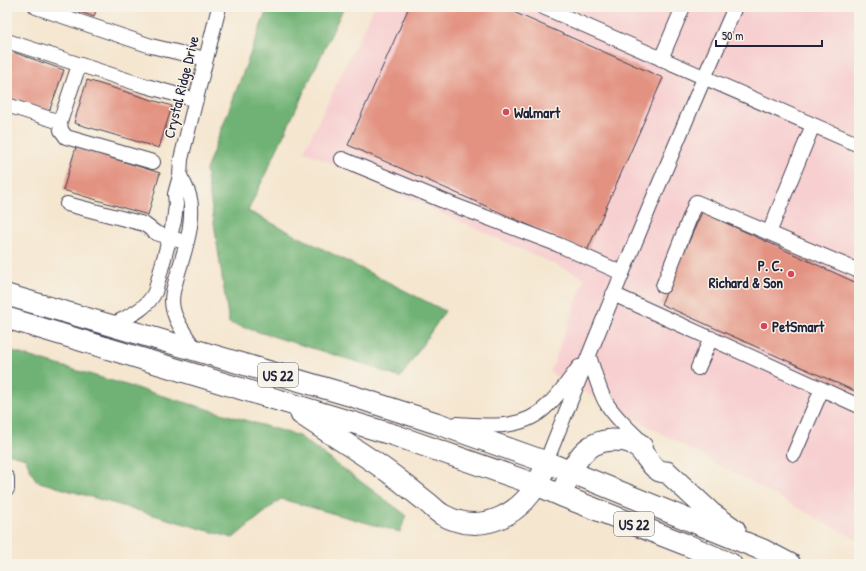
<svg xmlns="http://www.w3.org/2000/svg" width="866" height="571" font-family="'Patrick Hand',sans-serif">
<rect width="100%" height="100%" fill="#f7f3e8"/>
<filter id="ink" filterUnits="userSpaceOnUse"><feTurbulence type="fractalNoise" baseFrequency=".025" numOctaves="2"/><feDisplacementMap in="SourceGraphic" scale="8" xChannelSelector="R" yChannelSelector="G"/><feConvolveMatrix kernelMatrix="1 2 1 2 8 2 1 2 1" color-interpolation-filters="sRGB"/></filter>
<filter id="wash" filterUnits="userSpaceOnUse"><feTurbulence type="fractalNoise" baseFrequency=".012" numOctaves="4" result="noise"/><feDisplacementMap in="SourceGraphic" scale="16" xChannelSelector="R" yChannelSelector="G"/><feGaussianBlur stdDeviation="0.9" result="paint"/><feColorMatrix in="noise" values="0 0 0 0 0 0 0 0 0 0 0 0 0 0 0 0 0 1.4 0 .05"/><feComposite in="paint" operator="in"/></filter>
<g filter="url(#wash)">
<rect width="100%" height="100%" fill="#f5e6cf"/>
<path fill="#f7cfd0" d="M374 7H859V541L550 373 585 278 304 151Z"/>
<path fill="#70b274" stroke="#496a58" d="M268 7H344L248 211 445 311 400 378 364 364 229 323 206 170Z
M7 350 299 436 406 515 400 532 281 499 233 538 36 481 25 458 7 453Z"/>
<g id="blocks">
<path fill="#e39281" d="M68 7H97L94 17Z
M409 7H502L663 78 587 251 348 145Z
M7 50 64 70 49 112 7 97Z
M87 80 172 106 159 148 74 123Z
M76 147 160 173 148 215 63 190Z
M702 212 859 284V393L661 304Z"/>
</g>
</g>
<g filter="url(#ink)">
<use href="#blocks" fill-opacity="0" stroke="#423f51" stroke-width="1"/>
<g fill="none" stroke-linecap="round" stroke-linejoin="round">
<defs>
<path id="minor" d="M36 7 151 46 206 59
M543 7 859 145
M7 41 139 84 196 100
M661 59 683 7
M79 65 60 122 61 130 66 137 153 162
M7 105 60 122
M342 159 451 204 559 245 622 273
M180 176C183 181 186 187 188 192 197 215 185 250 178 273 175 285 170 296 173 309 176 323 187 337 195 349
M67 204 144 224 156 233 178 240
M769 233 813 125
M663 286 696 202 859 271
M613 294 859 406
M112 325C129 316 146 310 155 292L174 221 176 205 175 194 180 176 181 159 219 7
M589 356C594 371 598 387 605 401 615 418 632 432 645 445
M698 368 711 338
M456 424C489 426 523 431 548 405 560 394 569 380 579 367
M794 454 822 389
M546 462C607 309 669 157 735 7
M7 478V489"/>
<path id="highway" d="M7 295 352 396 436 423 546 462 763 550 790 564
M7 318 394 435 537 485 562 496 687 545 731 564
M301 414C329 433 359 451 387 471 401 481 415 493 428 503 433 507 437 512 443 515 483 537 525 513 542 474
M565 486C574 462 584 442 612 440 618 440 627 440 633 444 643 449 648 464 658 470 660 472 665 472 667 472L711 513 735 530"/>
</defs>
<use href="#minor" stroke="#423f51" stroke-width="16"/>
<use href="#highway" stroke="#423f51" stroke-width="23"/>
<use href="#minor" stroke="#fff" stroke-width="14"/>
<use href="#highway" stroke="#fff" stroke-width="21"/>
</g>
</g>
<g fill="#d1495b" stroke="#f7f3e8" stroke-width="1.5">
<circle cx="506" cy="112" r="4"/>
<circle cx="791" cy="274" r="4"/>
<circle cx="764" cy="326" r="4"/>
</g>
<g text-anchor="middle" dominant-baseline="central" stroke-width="3" stroke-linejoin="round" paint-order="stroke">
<g fill="#f7f3e8" stroke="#62616f" stroke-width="1">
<rect x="258" y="363" width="40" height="24" rx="3"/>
<rect x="614" y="512" width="40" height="24" rx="3"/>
</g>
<g font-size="14" font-weight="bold" fill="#22223b">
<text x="278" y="375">US 22</text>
<text x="634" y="524">US 22</text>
</g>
<g font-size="15" fill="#22223b" stroke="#f7f3e8">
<text transform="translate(181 87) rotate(-76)">Crystal Ridge Drive</text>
</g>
<g font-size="15" font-weight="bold" fill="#22223b" stroke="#f7f3e8" text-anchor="start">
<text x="514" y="112">Walmart</text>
<text x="783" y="265" text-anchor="end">P. C.<tspan x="783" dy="17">Richard &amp; Son</tspan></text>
<text x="772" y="326">PetSmart</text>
</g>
</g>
<rect width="866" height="571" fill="none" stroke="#f7f3e8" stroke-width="24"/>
<path d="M716 40v6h106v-6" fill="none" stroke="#22223b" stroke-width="2"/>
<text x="722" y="40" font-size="12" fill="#22223b" stroke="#f7f3e8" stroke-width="3" paint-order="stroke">50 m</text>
</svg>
